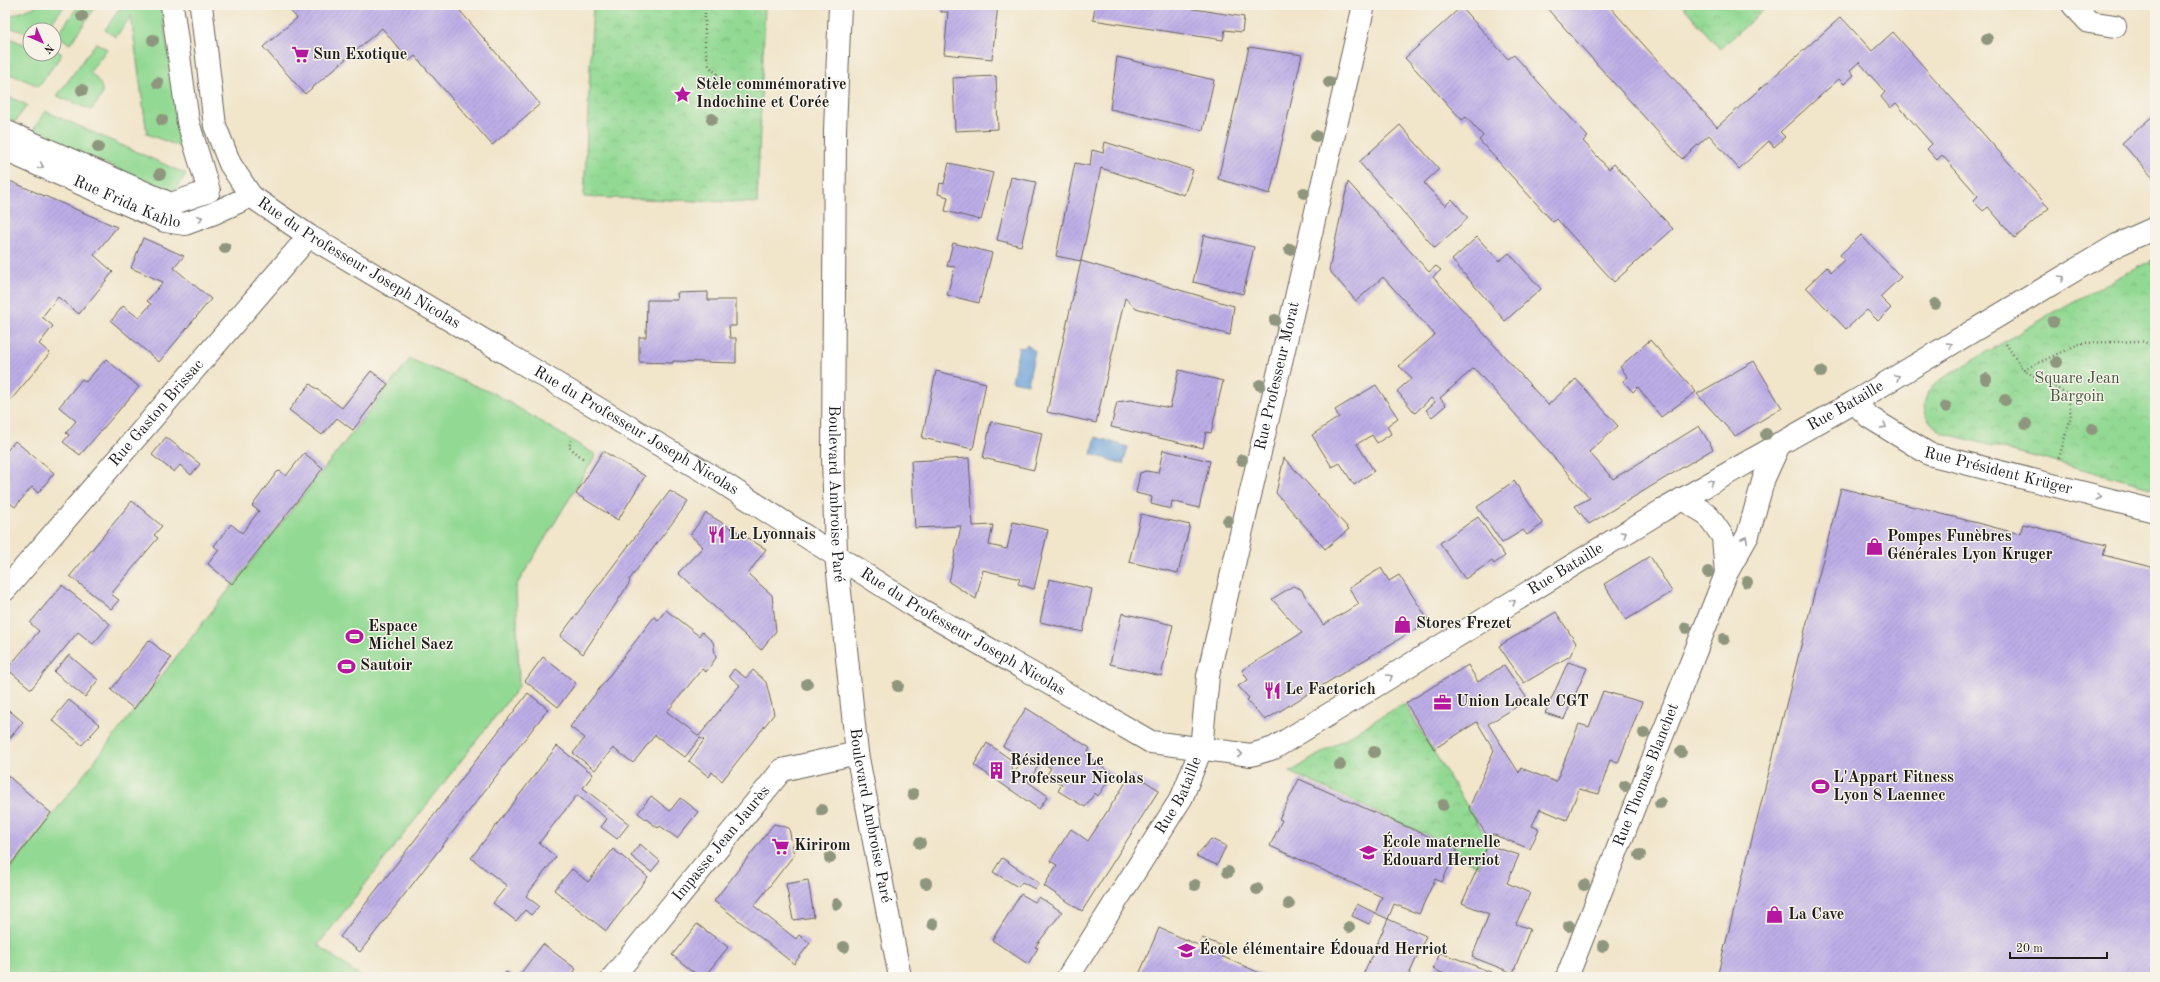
<svg xmlns="http://www.w3.org/2000/svg" width="2160" height="982" font-family="'Old Standard TT',serif">
<defs>
<pattern id="park-crowns" width="20" height="18" patternUnits="userSpaceOnUse"><rect width="20" height="18" fill="#92d993"/><path d="M2 6a3 3 0 1 1 6 0M12 15a3 3 0 1 1 6 0" fill="none" stroke="#7dba7e"/></pattern>
<pattern id="building-hatch" width="6" height="6" patternUnits="userSpaceOnUse"><rect width="6" height="6" fill="#bdade7"/><path d="M-1 1l2-2M0 6l6-6M5 7l2-2" fill="none" stroke="#a294c6"/></pattern>
</defs>
<rect width="100%" height="100%" fill="#f7f3e8"/>
<filter id="ink" filterUnits="userSpaceOnUse"><feTurbulence type="fractalNoise" baseFrequency=".025" numOctaves="2"/><feDisplacementMap in="SourceGraphic" scale="8" xChannelSelector="R" yChannelSelector="G"/><feConvolveMatrix kernelMatrix="1 2 1 2 8 2 1 2 1" color-interpolation-filters="sRGB"/></filter>
<filter id="wash" filterUnits="userSpaceOnUse"><feTurbulence type="fractalNoise" baseFrequency=".012" numOctaves="4" result="noise"/><feDisplacementMap in="SourceGraphic" scale="16" xChannelSelector="R" yChannelSelector="G"/><feGaussianBlur stdDeviation="0.9" result="paint"/><feColorMatrix in="noise" values="0 0 0 0 0 0 0 0 0 0 0 0 0 0 0 0 0 1.4 0 .05"/><feComposite in="paint" operator="in"/></filter>
<g filter="url(#wash)">
<rect width="100%" height="100%" fill="#f1e5ca"/>
<path fill="#92d993" stroke="#577a58" d="M40 5H65L46 30H30V35L5 25V18Z
M79 5H97L70 44 57 35Z
M122 5H161L183 148 147 134 131 16 116 37 105 30Z
M5 36 30 47V54H54V49L62 54 39 86 5 72Z
M96 43 107 49 90 72C106 88 106 93 91 110L57 96Z
M5 95 27 105 15 122 5 118Z
M45 111 186 174 173 193 32 132Z
M410 359 495 394 596 455 516 586 519 686 318 945 361 977H5V875Z"/>
<path fill="url(#park-crowns)" stroke="#577a58" d="M593 5H765L757 203 584 197Z
M1682 5H1769L1720 49Z
M2150 261 2155 270V488L1943 433C1919 417 1918 398 1940 380L2063 307Z
M1404 703 1489 842 1478 866 1454 855 1457 849 1290 772Z"/>
<path fill="#6aa1d8" stroke="#435e7a" d="M1027 345 1035 351 1028 384 1012 381 1019 347 1023 348Z
M1096 437 1128 447 1123 464 1091 454Z"/>
<g id="blocks">
<path fill="url(#building-hatch)" d="M285 5H455L540 104 492 145 415 56 409 61 382 28 305 94 263 47 297 18Z
M941 5H998L992 59 944 54 948 12H941Z
M1095 5H1169L1244 17 1242 32 1225 30 1223 40 1093 20Z
M1544 5H1608L1717 127 1841 17 1872 51 1893 32 2049 208 2015 238 1988 207 1983 211 1973 201 1978 196 1942 155 1937 160 1927 149 1932 144 1896 103 1890 108 1881 97 1885 92 1859 62 1850 70 1854 75 1844 84 1839 79 1780 132 1785 137 1774 147 1769 141 1739 169 1709 135 1682 159Z
M1461 7 1508 59 1514 55 1588 137 1583 141 1609 169 1614 164 1673 229 1614 282 1557 219 1553 222 1479 140 1483 136 1466 117 1462 120 1405 58Z
M1249 47 1302 55 1270 194 1218 179Z
M1117 57 1214 80 1203 130 1110 109Z
M996 76 998 129 955 131 953 78Z
M2155 114V175L2153 178 2122 143Z
M1400 125 1439 169 1424 183 1445 206 1452 199 1468 218 1435 248 1359 162Z
M1105 142 1193 170 1184 195 1101 168 1081 261 1056 256 1075 163 1090 166 1092 150 1103 153Z
M949 163 993 173 981 220 945 211 948 197 938 194 940 183 944 184Z
M1011 177 1036 182 1021 246 997 240Z
M5 179 117 227 94 255 113 272 79 314 58 297 42 317 53 326 39 344 50 353 5 407V324L9 319 5 315Z
M1348 182 1429 272 1436 266 1441 270 1433 277 1548 405 1576 379 1618 426 1589 452 1613 479 1699 426 1713 449 1589 524 1575 506 1590 498 1474 368 1440 398 1446 405 1432 417 1426 410 1435 402 1431 398 1415 413 1397 391 1412 378 1399 366 1435 335 1383 277 1356 301 1329 270Z
M1204 235 1254 247 1243 294 1193 282Z
M1861 235 1901 277 1880 297 1891 308 1878 321 1867 310 1846 329 1806 287 1827 267 1831 272 1844 260 1840 255Z
M1477 237 1499 261 1509 253 1541 289 1505 321 1452 260Z
M143 238 184 256 174 268 211 299 159 362 111 321 123 306 139 318 151 304 147 301 163 282 131 268Z
M953 243 992 253 979 303 947 295 955 267 947 266Z
M1081 261 1234 306 1230 335 1136 308 1125 298 1096 423 1047 412Z
M708 292V300H736V326H729L730 338H736V363L673 361V363L639 362V337H646L647 300H678L677 293Z
M1650 340 1696 392 1661 417 1638 387 1633 392 1623 381 1628 377 1620 367Z
M106 359 139 387 80 455 63 442 69 435 66 433 76 421 59 407 82 379 86 382Z
M1754 361 1782 408 1735 436 1697 394Z
M1179 370 1223 381 1211 433 1206 432 1203 448 1111 427 1117 402 1131 400 1170 408Z
M371 371 388 384 353 430 337 418 322 435 289 410 310 384 342 408Z
M936 371 986 383 973 449 922 438Z
M1376 385 1398 418 1387 426 1391 434 1377 443 1372 435 1357 444 1374 471 1354 485 1340 463 1332 467 1312 435 1339 417 1335 410Z
M991 422 1042 433 1034 470 983 458Z
M166 437 200 464 191 475 180 465 174 472 152 455Z
M15 441 54 473 38 493 32 487 15 507 5 499V453Z
M1163 450 1210 461 1199 508 1172 501 1171 509 1151 504 1152 497 1136 493 1140 473 1146 471 1158 473Z
M603 451 645 476 618 520 576 494Z
M304 453 323 468 232 584 208 564 219 550 214 546 231 524 242 533 259 511 252 506 277 472 280 471 286 476Z
M969 458 973 526 993 525 989 545 1007 549 1013 522 1048 530 1034 589 1018 584 1020 579 983 570 976 599 949 582 961 526 915 528 911 461Z
M1284 458 1349 529 1325 549 1276 493Z
M1514 481 1543 524 1527 535 1523 530 1502 543 1477 507Z
M1841 488 2020 534 2023 524 2106 545 2103 555 2155 568V977H1717Z
M670 491 688 502 629 580 630 582 583 654 560 636Z
M132 501 162 526 154 535 158 538 111 594 119 600 111 609 70 576Z
M706 513 766 549 748 574 772 595 776 631 761 650 678 573 703 547 690 535Z
M1141 514 1190 525 1178 573 1129 562Z
M1478 517 1505 556 1494 564 1492 561 1465 579 1440 543Z
M1650 556 1672 592 1626 620 1604 584Z
M1381 568 1389 581 1399 575 1429 621 1265 720 1247 700 1249 698 1238 686 1248 680 1242 670 1302 633 1272 599 1293 586 1301 589 1323 625 1359 604 1349 588Z
M1049 579 1092 589 1083 632 1040 622Z
M62 585 110 624 93 644 78 632 31 689 7 669 39 631 30 623Z
M666 610 699 636 702 632 713 642 716 658 706 672 702 669 667 712 699 736 740 685 729 676 734 669 746 678 753 670 766 682 774 714 722 781 712 772 709 777 689 761 704 740 700 738 685 757 655 735 633 763 613 748 595 770 573 753 585 738 570 727 654 617 658 620Z
M1556 612 1576 643 1570 656 1524 683 1499 646Z
M1122 613 1173 625 1161 676 1110 664Z
M149 640 171 658 134 709 111 690Z
M69 655 98 680 85 697 54 672Z
M543 657 576 683 558 707 525 681Z
M1568 662 1587 668 1564 719 1545 713Z
M1468 665 1478 682 1504 665 1528 700 1488 724 1519 773 1521 768 1556 782 1579 724 1589 727 1603 691 1642 702 1618 763 1610 760 1599 794 1579 789 1567 820 1540 809 1532 826 1539 829 1530 849 1492 834 1490 840 1469 808 1494 750 1477 722 1434 749 1406 703Z
M528 693 548 709 360 952 340 937Z
M69 700 100 725 82 745 52 720Z
M5 707 23 722 5 744Z
M1026 708 1090 748 1086 755 1113 774 1098 796 1095 793 1085 807 1058 791 1062 784 1046 776 1051 768 1041 762 1028 782 1048 796 1039 809 974 765 987 743 1013 761 1010 765 1014 773 1025 759 1003 746Z
M557 746 593 774 583 788 629 824 617 839 601 827 607 819 577 795 539 843 556 857 526 896 539 906 531 915 525 910 516 921 493 903 507 886 471 858Z
M1132 773 1159 790 1082 911 1044 886 1057 865 1050 861 1071 829 1088 841Z
M7 775 51 813 5 872V777Z
M1299 779 1457 849 1442 882 1435 879 1419 914 1394 904 1388 919 1375 913 1382 897 1270 846 1282 820 1279 819Z
M651 796 670 811 680 798 698 812 677 838 660 826 658 828 638 813Z
M774 824 789 828 794 855 754 906 796 939 799 935 810 943 794 964 714 901Z
M1211 839 1226 846 1217 865 1196 856Z
M640 844 660 861 651 872 631 856Z
M1488 845 1519 855 1507 883 1530 893 1516 924 1530 929 1513 973 1472 957 1489 914 1462 903Z
M613 849 648 877 606 931 554 890 572 869 588 882Z
M1002 858 1039 883 1035 889 1022 882 1018 887 993 872Z
M808 880 814 917 793 920 786 884Z
M1021 894 1035 902 1039 897 1062 912 1035 947 1038 948 1028 964 992 940Z
M1357 904 1375 913 1369 924 1352 916Z
M1388 919 1426 936 1408 977H1362Z
M697 924 728 947 704 977H700L672 955Z
M1159 928 1198 945 1202 938 1225 947 1221 956 1269 977H1138Z
M543 944 576 969 570 977H518Z
M1440 953 1458 959 1503 977H1451L1433 969Z
M506 972 514 977H502Z"/>
</g>
</g>
<g filter="url(#ink)">
<use href="#blocks" fill-opacity="0" stroke="#676259" stroke-width="1"/>
<g fill="none" stroke-linecap="round" stroke-linejoin="round">
<defs>
<g id="minor">
<path id="s1" d="M201 5 215 126 230 164 251 196 309 236 720 481 911 604 1151 742 1251 755 1274 748 1663 510 1854 402 2117 245 2155 228"/>
<path id="s2" d="M840 5 835 130 833 458 836 554 857 753 900 977"/>
<path d="M2073 5 2089 22 2115 26"/>
<path d="M5 131 171 204 209 191 188 122 172 5"/>
<path id="s3" d="M5 150 165 221 185 224 212 214 251 196"/>
<path id="s4" d="M1854 402 1869 417 1929 454 2155 511"/>
<path d="M1682 499 1707 514 1723 537 1726 574"/>
<path id="s5" d="M5 590 309 236"/>
<path id="s6" d="M613 977 782 770 857 753"/>
<path id="s7" d="M1068 977 1182 797 1201 749 1208 676 1364 5"/>
<path id="s8" d="M1567 977 1726 574 1748 535 1764 478 1780 443"/>
</g>
</defs>
<use href="#minor" stroke="#676259" stroke-width="24"/>
<path stroke="#676259" stroke-width="2.5" stroke-dasharray="1 3" stroke-linecap="butt" d="M705 5V47L709 66 726 83 761 90
M2150 260 2155 270
M2006 344 2023 370 2081 343 2141 341 2155 346
M2023 370 2068 394 2071 416 2059 458
M571 440 569 447 585 460"/>
<use href="#minor" stroke="#fff" stroke-width="22"/>
</g>
<g fill="#8f967e">
<circle cx="82" cy="16" r="6"/>
<circle cx="1987" cy="39" r="6"/>
<circle cx="153" cy="40" r="6"/>
<circle cx="1329" cy="82" r="6"/>
<circle cx="158" cy="83" r="6"/>
<circle cx="82" cy="90" r="6"/>
<circle cx="712" cy="119" r="6"/>
<circle cx="162" cy="120" r="6"/>
<circle cx="1316" cy="136" r="6"/>
<circle cx="98" cy="147" r="6"/>
<circle cx="160" cy="174" r="6"/>
<circle cx="1304" cy="193" r="6"/>
<circle cx="225" cy="248" r="6"/>
<circle cx="1290" cy="249" r="6"/>
<circle cx="1935" cy="304" r="6"/>
<circle cx="1275" cy="320" r="6"/>
<circle cx="2053" cy="322" r="6"/>
<circle cx="2057" cy="362" r="6"/>
<circle cx="1821" cy="372" r="6"/>
<circle cx="1986" cy="379" r="6"/>
<circle cx="1260" cy="385" r="6"/>
<circle cx="2005" cy="400" r="6"/>
<circle cx="1946" cy="407" r="6"/>
<circle cx="2026" cy="424" r="6"/>
<circle cx="2092" cy="429" r="6"/>
<circle cx="1766" cy="434" r="6"/>
<circle cx="1242" cy="460" r="6"/>
<circle cx="1228" cy="521" r="6"/>
<circle cx="1708" cy="572" r="6"/>
<circle cx="1747" cy="582" r="6"/>
<circle cx="1686" cy="628" r="6"/>
<circle cx="1724" cy="639" r="6"/>
<circle cx="807" cy="684" r="6"/>
<circle cx="898" cy="686" r="6"/>
<circle cx="1644" cy="733" r="6"/>
<circle cx="1374" cy="752" r="6"/>
<circle cx="1681" cy="752" r="6"/>
<circle cx="1340" cy="765" r="6"/>
<circle cx="1625" cy="786" r="6"/>
<circle cx="913" cy="794" r="6"/>
<circle cx="1660" cy="803" r="6"/>
<circle cx="1443" cy="805" r="6"/>
<circle cx="822" cy="810" r="6"/>
<circle cx="920" cy="843" r="6"/>
<circle cx="1640" cy="855" r="6"/>
<circle cx="830" cy="858" r="6"/>
<circle cx="1228" cy="872" r="6"/>
<circle cx="926" cy="883" r="6"/>
<circle cx="1195" cy="885" r="6"/>
<circle cx="1584" cy="885" r="6"/>
<circle cx="1257" cy="889" r="6"/>
<circle cx="837" cy="904" r="6"/>
<circle cx="1289" cy="904" r="6"/>
<circle cx="933" cy="924" r="6"/>
<circle cx="1569" cy="926" r="6"/>
<circle cx="1349" cy="927" r="6"/>
<circle cx="1603" cy="946" r="6"/>
<circle cx="844" cy="947" r="6"/>
</g>
<defs><path id="oneway-chevron" d="M-2-3.5L2.5 0L-2 3.5" fill="none" stroke-width="1.6" stroke-linecap="round" stroke-linejoin="round"/></defs>
<g stroke="#999">
<use href="#oneway-chevron" transform="translate(41 166) rotate(24)"/>
<use href="#oneway-chevron" transform="translate(200 218) rotate(-20)"/>
<use href="#oneway-chevron" transform="translate(2062 278) rotate(-31)"/>
<use href="#oneway-chevron" transform="translate(1950 345) rotate(-31)"/>
<use href="#oneway-chevron" transform="translate(1897 377) rotate(-31)"/>
<use href="#oneway-chevron" transform="translate(1884 426) rotate(32)"/>
<use href="#oneway-chevron" transform="translate(1711 482) rotate(-30)"/>
<use href="#oneway-chevron" transform="translate(2099 497) rotate(14)"/>
<use href="#oneway-chevron" transform="translate(1624 534) rotate(-31)"/>
<use href="#oneway-chevron" transform="translate(1745 539) rotate(-63)"/>
<use href="#oneway-chevron" transform="translate(1513 602) rotate(-31)"/>
<use href="#oneway-chevron" transform="translate(1390 677) rotate(-31)"/>
<use href="#oneway-chevron" transform="translate(1240 754) rotate(8)"/>
</g>
</g>
<defs>
<symbol id="supermarket-bare" viewBox="-9 -9 18 18"><path d="M-6-5.5h2.5l.6 2H6L4.5 2H-2.5L-4.4-4H-6ZM-1.5 3.2a1.3 1.3 0 1 0 .1 0ZM3 3.2a1.3 1.3 0 1 0 .1 0Z" fill="#b5179e" stroke="#f7f3e8" stroke-width="2.5" paint-order="stroke"/></symbol>
<symbol id="sight-bare" viewBox="-9 -9 18 18"><path d="M0-6L1.8-2.2L6-1.7L2.9 1.2L3.7 5.4L0 3.3L-3.7 5.4L-2.9 1.2L-6-1.7L-1.8-2.2Z" fill="#b5179e" stroke="#f7f3e8" stroke-width="2.5" paint-order="stroke"/></symbol>
<symbol id="restaurant-bare" viewBox="-9 -9 18 18"><path d="M-5-6h1v4h1v-4h1v4h1v-4h1v5L-1.5 .5V6h-2V.5L-5-1ZM5-6V6H3V1.5H1.5Q1.5-4 5-6Z" fill="#b5179e" stroke="#f7f3e8" stroke-width="2.5" paint-order="stroke"/></symbol>
<symbol id="shop-bare" viewBox="-9 -9 18 18"><path d="M-5-2.5h2.3a2.7 3.5 0 0 1 5.4 0H5L5.5 6h-11ZM-1.5-2.5h3a1.5 2.3 0 0 0-3 0Z" fill="#b5179e" stroke="#f7f3e8" stroke-width="2.5" paint-order="stroke"/></symbol>
<symbol id="stadium-bare" viewBox="-9 -9 18 18"><path d="M0-5a6.5 5 0 1 0 0 10a6.5 5 0 1 0 0-10ZM-3.5-1.8h7v3.6h-7Z" fill="#b5179e" stroke="#f7f3e8" stroke-width="2.5" paint-order="stroke"/></symbol>
<symbol id="office-bare" viewBox="-9 -9 18 18"><path d="M-6-3h4V-5.5h4V-3h4V5H-6ZM-1-4.5V-3h2v-1.5ZM-6 0V1H6V0Z" fill="#b5179e" stroke="#f7f3e8" stroke-width="2.5" paint-order="stroke"/></symbol>
<symbol id="building-bare" viewBox="-9 -9 18 18"><path d="M-4-6H4V6H1V3H-1V6H-4ZM-2.5-4.3h1.7v1.8h-1.7ZM.8-4.3h1.7v1.8H.8ZM-2.5-1h1.7V.8h-1.7ZM.8-1h1.7V.8H.8Z" fill="#b5179e" stroke="#f7f3e8" stroke-width="2.5" paint-order="stroke"/></symbol>
<symbol id="school-bare" viewBox="-9 -9 18 18"><path d="M0-5L7-2L0 1L-7-2ZM-4 1L0 2.5L4 1V4Q0 6-4 4Z" fill="#b5179e" stroke="#f7f3e8" stroke-width="2.5" paint-order="stroke"/></symbol>
</defs>
<g fill-rule="evenodd">
<use href="#supermarket-bare" x="288" y="42" width="25" height="25"/>
<use href="#sight-bare" x="670" y="82" width="25" height="25"/>
<use href="#restaurant-bare" x="704" y="522" width="25" height="25"/>
<use href="#shop-bare" x="1862" y="534" width="25" height="25"/>
<use href="#shop-bare" x="1390" y="612" width="25" height="25"/>
<use href="#stadium-bare" x="342" y="624" width="25" height="25"/>
<use href="#stadium-bare" x="334" y="654" width="25" height="25"/>
<use href="#restaurant-bare" x="1260" y="678" width="25" height="25"/>
<use href="#office-bare" x="1430" y="690" width="25" height="25"/>
<use href="#building-bare" x="984" y="758" width="25" height="25"/>
<use href="#stadium-bare" x="1808" y="774" width="25" height="25"/>
<use href="#supermarket-bare" x="768" y="834" width="25" height="25"/>
<use href="#school-bare" x="1356" y="840" width="25" height="25"/>
<use href="#shop-bare" x="1762" y="902" width="25" height="25"/>
<use href="#school-bare" x="1174" y="938" width="25" height="25"/>
</g>
<g text-anchor="middle" dominant-baseline="central" stroke-width="3" stroke-linejoin="round" paint-order="stroke">
<g font-size="16" font-weight="bold" fill="#1c1c1c" stroke="#f7f3e8" text-anchor="start">
<text x="313" y="55">Sun Exotique</text>
<text x="696" y="85">Stèle commémorative<tspan x="696" dy="18">Indochine et Corée</tspan></text>
<text x="729" y="535">Le Lyonnais</text>
<text x="1887" y="537">Pompes Funèbres<tspan x="1887" dy="18">Générales Lyon Kruger</tspan></text>
<text x="1416" y="624">Stores Frezet</text>
<text x="368" y="627">Espace<tspan x="368" dy="18">Michel Saez</tspan></text>
<text x="360" y="666">Sautoir</text>
<text x="1285" y="690">Le Factorich</text>
<text x="1456" y="702">Union Locale CGT</text>
<text x="1010" y="761">Résidence Le<tspan x="1010" dy="18">Professeur Nicolas</tspan></text>
<text x="1833" y="778">L'Appart Fitness<tspan x="1833" dy="18">Lyon 8 Laennec</tspan></text>
<text x="1382" y="843">École maternelle<tspan x="1382" dy="18">Édouard Herriot</tspan></text>
<text x="794" y="846">Kirirom</text>
<text x="1788" y="915">La Cave</text>
<text x="1199" y="950">École élémentaire Édouard Herriot</text>
</g>
<g font-size="16" fill="#1c1c1c" stroke="#f7f3e8">
<text stroke="none"><textPath href="#s3" startOffset="133">Rue Frida Kahlo</textPath></text>
<text stroke="none"><textPath href="#s1" startOffset="328">Rue du Professeur Joseph Nicolas</textPath></text>
<text stroke="none"><textPath href="#s7" startOffset="646">Rue Professeur Morat</textPath></text>
<text stroke="none"><textPath href="#s1" startOffset="2045">Rue Bataille</textPath></text>
<text stroke="none"><textPath href="#s5" startOffset="233">Rue Gaston Brissac</textPath></text>
<text stroke="none"><textPath href="#s1" startOffset="652">Rue du Professeur Joseph Nicolas</textPath></text>
<text stroke="none"><textPath href="#s4" startOffset="163">Rue Président Krüger</textPath></text>
<text stroke="none"><textPath href="#s2" startOffset="489">Boulevard Ambroise Paré</textPath></text>
<text stroke="none"><textPath href="#s1" startOffset="1721">Rue Bataille</textPath></text>
<text stroke="none"><textPath href="#s1" startOffset="1036">Rue du Professeur Joseph Nicolas</textPath></text>
<text stroke="none"><textPath href="#s8" startOffset="217">Rue Thomas Blanchet</textPath></text>
<text stroke="none"><textPath href="#s7" startOffset="213">Rue Bataille</textPath></text>
<text stroke="none"><textPath href="#s2" startOffset="813">Boulevard Ambroise Paré</textPath></text>
<text stroke="none"><textPath href="#s6" startOffset="172">Impasse Jean Jaurès</textPath></text>
</g>
<g font-size="16" fill="#3f5540" stroke="#f7f3e8">
<text x="2077" y="379">Square Jean<tspan x="2077" dy="18">Bargoin</tspan></text>
</g>
</g>
<rect width="2160" height="982" fill="none" stroke="#f7f3e8" stroke-width="20"/>
<g transform="translate(42 42) rotate(135)"><circle r="19" fill="#f7f3e8" stroke="#9f9d96"/>
<path d="M0-3L7 15L0 10L-7 15Z" fill="#b5179e"/>
<text y="-6" font-size="11" font-weight="bold" text-anchor="middle" fill="#1c1c1c">N</text>
</g>
<path d="M2010 952v6h97v-6" fill="none" stroke="#1c1c1c" stroke-width="2"/>
<text x="2016" y="952" font-size="12" fill="#1c1c1c" stroke="#f7f3e8" stroke-width="3" paint-order="stroke">20 m</text>
</svg>
